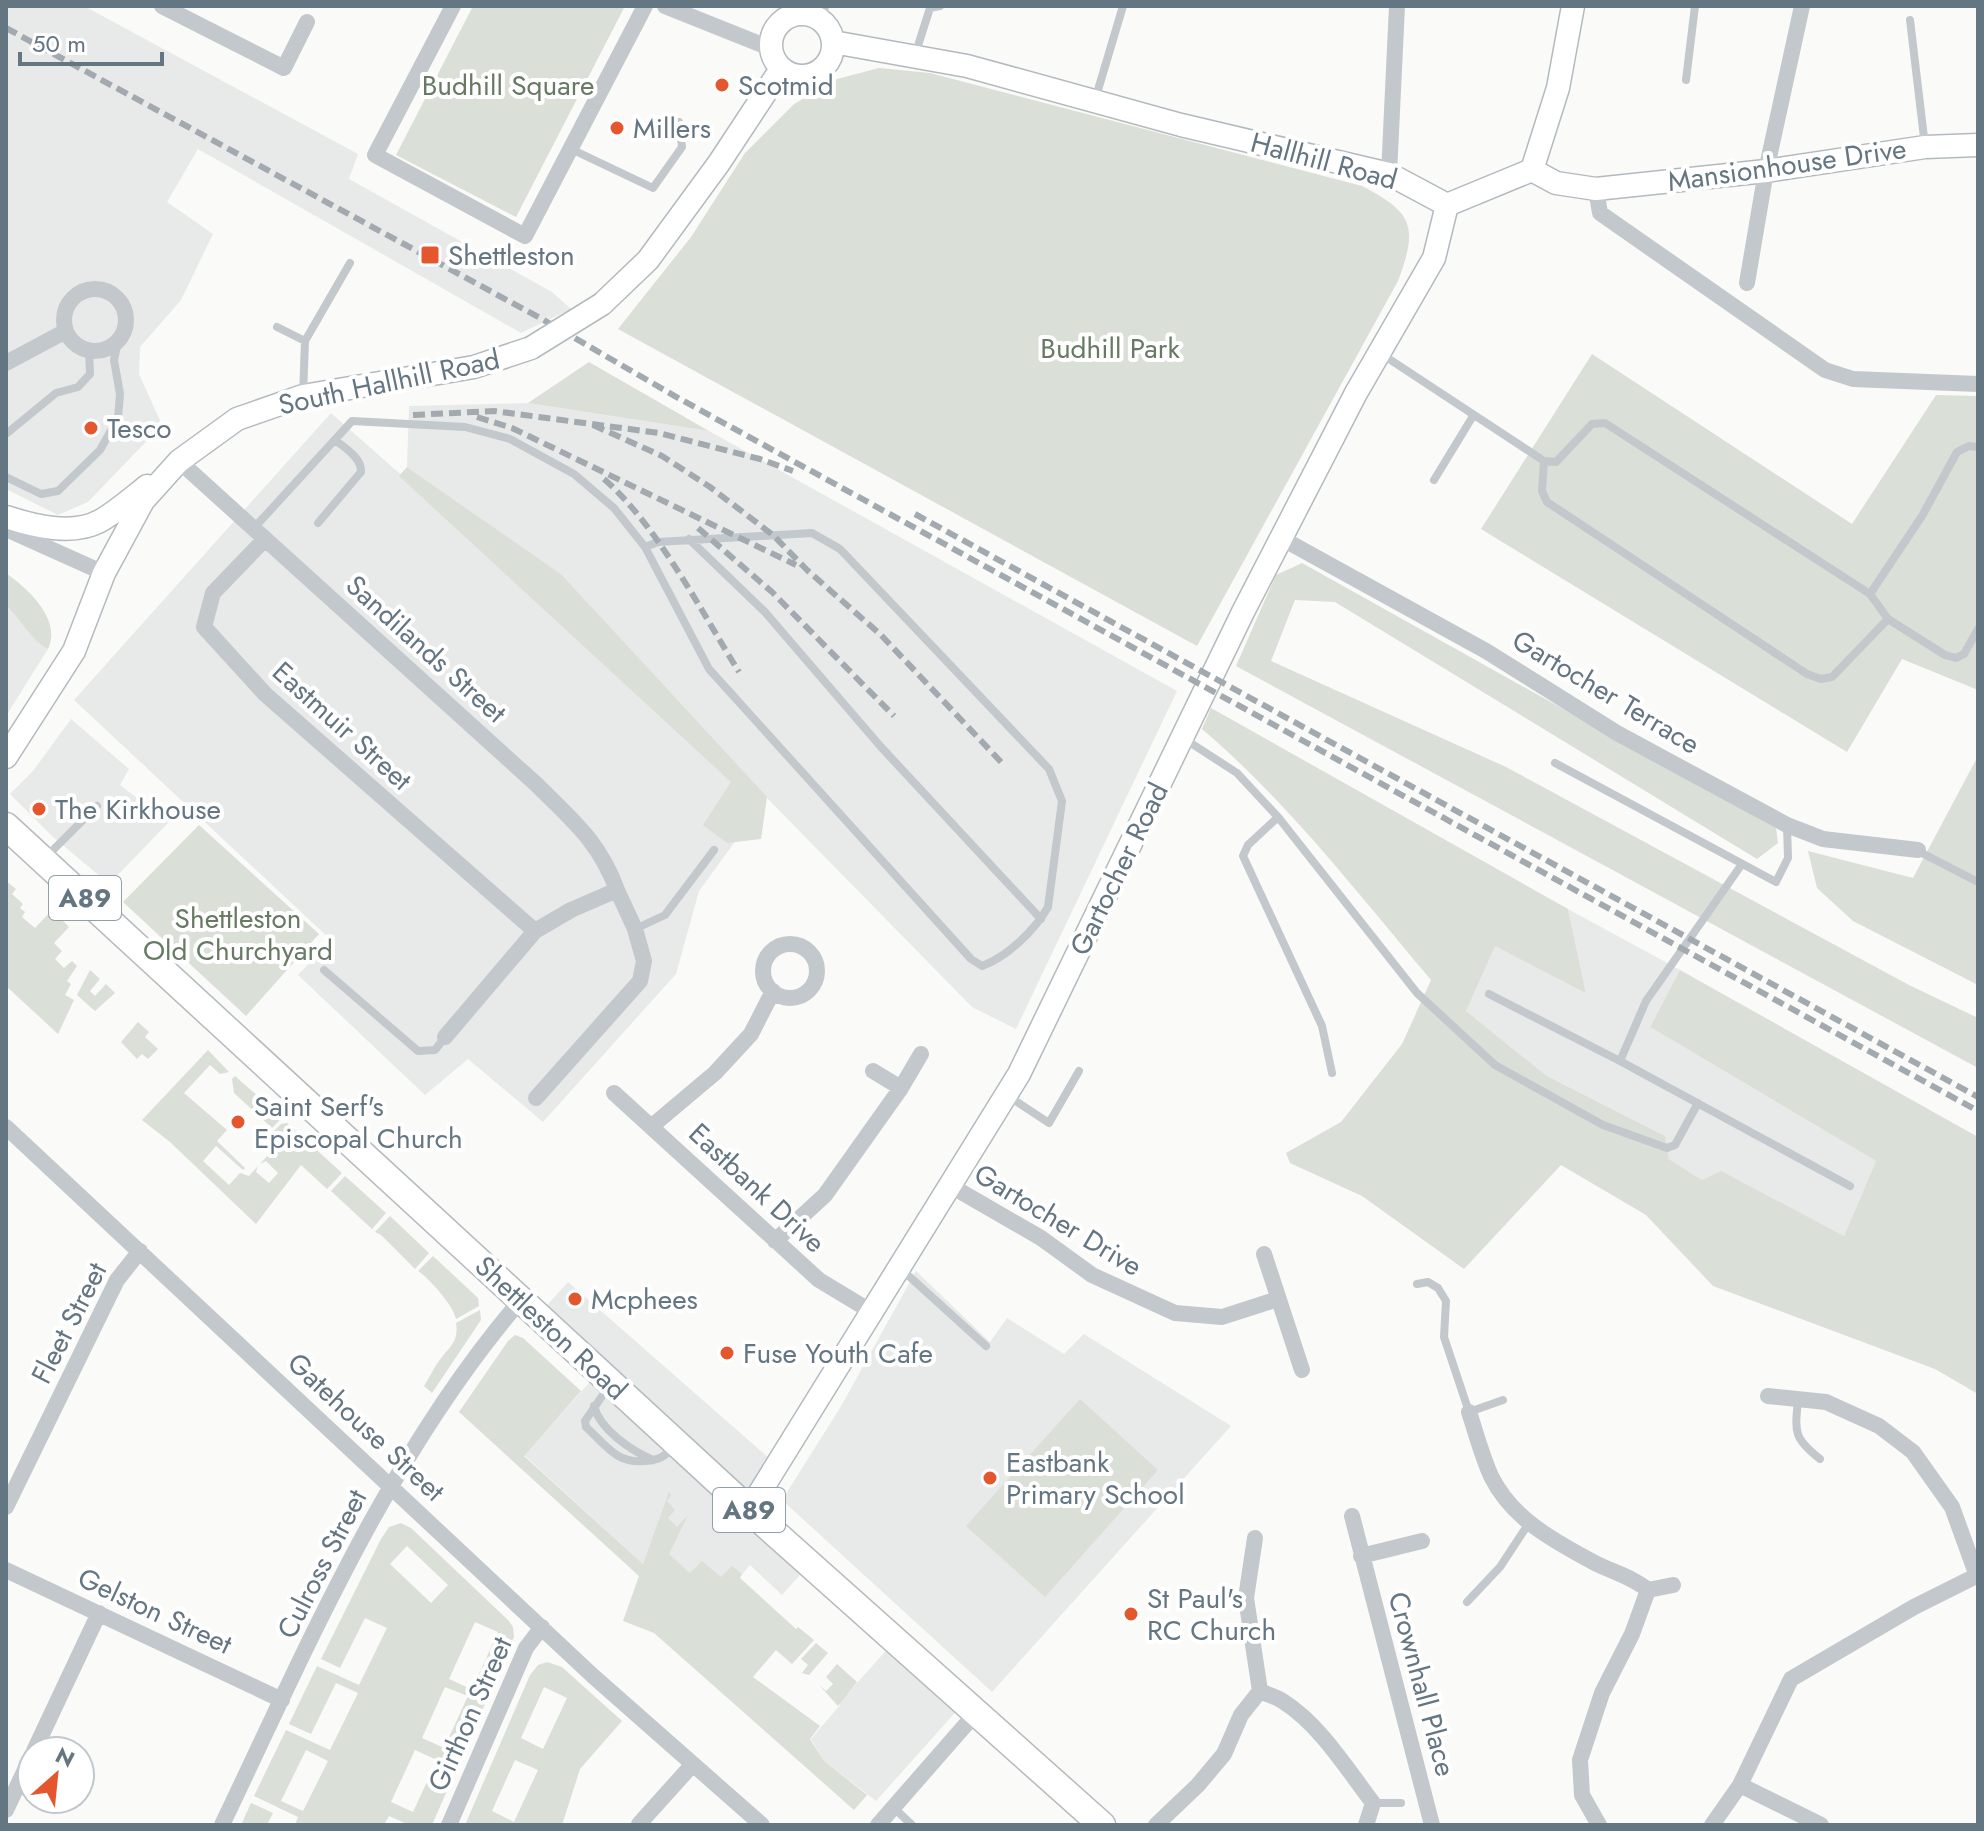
<svg xmlns="http://www.w3.org/2000/svg" width="1984" height="1831" font-family="Jost,sans-serif">
<rect width="100%" height="100%" fill="#fafaf8"/>
<path fill="#e8e9e9" d="M6 6H84L358 154 349 179 552 292 571 309 521 333 198 149 167 202 213 234 181 300 140 347 139 374 162 425 88 502 58 515 6 489Z
M528 403 709 431 1177 691 1016 1029 972 1007 767 798 699 891 676 974 543 1122 468 1059 425 1095 298 975 331 940 74 700 331 413 758 789 561 574 407 467 409 406Z
M6 573 48 649 6 716Z
M71 719 129 769 120 785 169 822 109 884 52 836 10 794 33 771Z
M1568 909 1680 970 1650 1027 1876 1161 1844 1236 1722 1172 1702 1180 1669 1159 1665 1136 1547 1076 1466 1011 1494 945 1586 992Z
M916 1271 990 1342 1007 1318 1064 1354 1084 1334 1231 1426 992 1692 782 1500 840 1408Z
M568 1282 770 1459 742 1510 807 1567 782 1595 750 1565 739 1578 727 1605 652 1540 643 1564 524 1455 600 1371 540 1313Z
M892 1644 961 1706 876 1801 824 1761 811 1739 840 1705 839 1703Z"/>
<path fill="#dadfd7" fill-rule="evenodd" d="M473 6H618L624 8 516 217 396 155Z
M879 68 930 73 1362 186C1414 213 1418 227 1398 281L1197 646 618 329 691 237 745 153 794 104 837 79Z
M1592 354 1852 524 1936 395 1978 396V690L1902 659 1847 752 1481 529Z
M589 362 709 431 528 403Z
M407 467 561 574 767 797 761 839 727 843 703 825 731 782 399 476Z
M1302 563 1776 828 1778 843 1757 859 1335 602 1295 600 1271 661 1506 767 1909 985 1978 1018V1068L1236 666 1276 575Z
M6 573C28 589 62 619 48 649 31 640 20 618 6 605Z
M1211 708 1568 909 1586 993 1495 946 1466 1011 1547 1076 1665 1136 1669 1159 1702 1180 1721 1171 1844 1236 1876 1161 1650 1027 1680 970 1978 1137V1394L1935 1369 1713 1286 1646 1215 1561 1165 1464 1269 1362 1196 1290 1163 1286 1153 1341 1122 1402 1044 1431 980C1358 894 1288 802 1202 729Z
M1978 756V985L1853 921 1817 888 1808 851 1913 878Z
M199 825 319 934 246 1016 123 902Z
M6 881 16 889 12 894 23 904 20 908 25 912 22 917 35 928 52 910 69 927 54 943 62 951 55 959 64 968 72 961 77 966 67 981 71 984 65 995 74 1000 58 1034 6 986Z
M90 970 100 979 90 991 95 996 106 984 115 993 95 1011 77 995Z
M138 1022 149 1032 145 1037 158 1049 148 1059 142 1054 137 1059 121 1042Z
M208 1050 229 1072 220 1074 210 1065 184 1093 227 1130 217 1141 245 1168 243 1170 216 1146 203 1161 229 1185 240 1173 249 1176 258 1166 256 1172 269 1183 278 1173 266 1161 260 1164 270 1153 261 1144 281 1124 287 1123 342 1173 327 1189 301 1165 256 1224 170 1142 142 1120Z
M235 1076 279 1115V1121L272 1128 234 1093 232 1079Z
M345 1176 386 1213 372 1229 331 1191Z
M390 1216 429 1253 415 1269 381 1235 375 1232Z
M433 1256 478 1298 479 1306 456 1319C454 1306 428 1277 418 1271Z
M480 1310 481 1320 432 1393 424 1386C430 1377 435 1365 442 1357 451 1346 459 1340 456 1323Z
M515 1335 523 1338 581 1391 524 1456 643 1564 669 1492 671 1495 667 1501 675 1510 668 1518 677 1527 688 1515 669 1554 690 1573 702 1561 721 1577 732 1566 742 1574 740 1578 796 1629 798 1627 814 1640 792 1664 776 1650 753 1677 820 1726 810 1739 824 1761 867 1795 854 1810 654 1633 623 1621 639 1576 459 1412 508 1341Z
M1080 1399 1158 1470 1045 1597 966 1526Z
M401 1523 411 1528 509 1621 513 1627 514 1637 491 1690 475 1683 498 1632 475 1622 449 1679 488 1697 432 1825H409L389 1816 384 1825H295L298 1817 254 1796 286 1730 330 1750 358 1693 336 1683 311 1734 289 1724 317 1666 359 1685 387 1628 365 1618 340 1668 321 1659 381 1539 389 1527ZM407 1546 448 1585 431 1603 390 1564ZM445 1687 468 1696 444 1748 422 1738ZM306 1750 328 1761 303 1811 281 1801ZM415 1750 437 1760 413 1812 391 1802Z
M816 1643 828 1653 809 1675 802 1673 808 1665 801 1659Z
M547 1662 562 1667 622 1721 580 1769 562 1825H465L530 1675 538 1665ZM544 1687 567 1698 543 1749 521 1738ZM515 1760 538 1770 514 1822 492 1811Z
M837 1664 857 1682 838 1706 819 1685 826 1691 833 1684 826 1677Z
M251 1803 273 1813 267 1825H241Z"/>
<g fill="none" stroke-linecap="round" stroke-linejoin="round">
<defs>
<path id="secondary" d="M771 45a31 31 0 1 1 62 0a31 31 0 1 1-62 0Z
M833 42 967 66 1181 125 1389 174 1447 205
M1532 170 1556 183 1596 189 1766 171 1925 147 1978 145
M1532 170 1558 88 1573 6
M1447 205 1532 170
M602 304 648 260 719 163 781 69
M6 517C34 526 72 536 100 521 116 512 132 498 147 486
M6 757 74 651 104 573 143 501 179 461 237 419 303 396 474 367 531 348
M749 1510 1019 1074 1243 612 1356 393 1434 258 1447 205"/>
<path id="primary" d="M6 826 749 1510 1102 1825"/>
</defs>
<use href="#secondary" stroke="#b3babf" stroke-width="25"/>
<use href="#primary" stroke="#b5babe" stroke-width="29"/>
<path stroke="#c3c8cc" stroke-width="8" d="M1910 20 1925 146
M915 55 930 8 940 6
M1686 80 1695 6
M1095 100 1123 6
M571 149 653 188 682 147 679 122
M277 327 305 341
M1380 353 1544 461 1542 491 1547 502 1807 674 1821 679 1832 677 1888 619 1870 594 1605 423 1592 424 1556 462 1544 461
M303 396 305 341 350 263
M6 434 56 393 78 387 90 374 89 350
M6 477 41 494 58 491 100 450 118 418 120 394 114 360 118 341
M1434 480 1473 416
M318 523 361 472C362 458 345 448 335 440
M254 528 352 421 465 427 510 439 574 474 614 508 645 547 709 669 971 959 982 966C1007 957 1035 930 1048 907L1062 801 1049 769 840 549 812 533 658 542 645 547
M689 539 765 612 881 747 1041 919
M1870 594 1922 516 1957 452 1969 446 1978 447
M1888 619 1945 655 1956 658 1964 654 1978 629
M1183 738 1237 773 1278 817 1417 993 1495 1065 1603 1125 1667 1148 1675 1145 1698 1103
M1555 763 1776 882 1788 858 1787 826
M1278 817 1248 845 1243 856 1322 1026 1332 1073
M1918 851 1978 882
M47 856 97 806
M635 929 665 915 714 850
M324 970 418 1051 435 1050 445 1037
M1489 994 1620 1061 1850 1186
M1620 1061 1646 1001 1742 864
M1008 1096 1049 1123 1079 1071
M900 1268 986 1346
M1417 1284 1428 1282 1438 1288 1446 1301 1444 1337 1469 1412 1503 1400
M609 1386 585 1421 586 1427C606 1445 616 1464 645 1461 658 1460 665 1457 673 1447
M1798 1399C1795 1432 1793 1438 1820 1459
M594 1406C600 1430 632 1451 653 1460
M1467 1602 1500 1567 1529 1523
M1373 1803H1401
M894 1808 912 1825"/>
<path stroke="#c3c8cc" stroke-width="16" d="M162 6 284 68 307 22
M453 6 375 155 525 236 645 6
M665 6 770 48
M817 18 821 6
M1389 174 1397 6
M1596 189 1600 213 1825 370 1853 379 1978 384
M1747 283 1766 171 1802 6
M64 320a31 31 0 1 1 62 0a31 31 0 1 1-62 0Z
M6 363 66 331
M179 461 536 784C573 821 599 841 617 890L571 910 535 931 445 1037
M6 529 104 573
M1281 538 1486 651 1617 733 1787 825 1823 839 1918 850
M265 539 213 593 204 627 265 694 535 931
M763 971a27 27 0 1 1 54 0a27 27 0 1 1-54 0Z
M873 1071 901 1088
M614 1093 819 1280 872 1312
M536 1098 640 981 644 961 635 929 617 890
M652 1126 715 1073 751 1034 773 991
M6 1127 593 1676 762 1825
M951 1186 1041 1238 1092 1275 1175 1313 1222 1317 1278 1299
M775 1241 825 1195 901 1088 921 1054
M1264 1254 1302 1370
M1768 1396 1826 1402 1879 1426 1913 1452 1952 1507 1977 1576
M1469 1412C1476 1433 1482 1456 1491 1476 1512 1519 1554 1541 1593 1562 1612 1572 1631 1576 1648 1590L1632 1634 1602 1693 1580 1760 1582 1795 1599 1825
M6 1507 117 1280 140 1251
M1352 1516 1432 1825
M1361 1556 1422 1541
M6 1570 282 1700
M1648 1590 1673 1585
M1260 1691C1268 1695 1277 1697 1284 1702 1320 1725 1347 1769 1373 1803L1366 1825
M34 1751 99 1613
M1740 1785 1821 1825
M6 1810 32 1755
M639 1824 693 1764
M222 1825C308 1645 389 1454 520 1301
M449 1825 526 1648 542 1627
M878 1825 975 1714
M1156 1825 1198 1785 1224 1754 1241 1715 1260 1691 1246 1598 1255 1538
M1712 1825 1740 1785 1791 1679 1914 1607 1978 1575"/>
<use href="#secondary" stroke="#fff" stroke-width="22"/>
<use href="#primary" stroke="#fff" stroke-width="26"/>
<path stroke="#a2aab0" stroke-width="6" stroke-dasharray="12 6" stroke-linecap="butt" d="M6 28 540 318 680 399 1978 1111
M413 415 494 411 659 433 760 459 793 471
M477 417 512 428 796 565
M593 425 662 456 710 487 773 535 807 570 881 635 1003 764
M604 479C657 525 701 611 739 672
M915 514 1978 1097
M698 528 772 592 894 716"/>
<defs>
<path id="secondary-bridge" d="M531 348 602 304"/>
</defs>
<use href="#secondary-bridge" stroke="#b3babf" stroke-width="25" stroke-linecap="butt"/>
<use href="#secondary-bridge" stroke="#fff" stroke-width="22"/>
</g>
<g fill="#e4572e" stroke="#fff" stroke-width="3">
<circle cx="722" cy="85" r="8"/>
<circle cx="617" cy="128" r="8"/>
<rect x="420" y="245" width="20" height="20" rx="4"/>
<circle cx="91" cy="428" r="8"/>
<circle cx="39" cy="809" r="8"/>
<circle cx="238" cy="1122" r="8"/>
<circle cx="575" cy="1299" r="8"/>
<circle cx="727" cy="1353" r="8"/>
<circle cx="990" cy="1478" r="8"/>
<circle cx="1131" cy="1614" r="8"/>
</g>
<g text-anchor="middle" dominant-baseline="central" stroke-width="8" stroke-linejoin="round" paint-order="stroke">
<g fill="#fff" stroke="#939fa8" stroke-width="2">
<rect x="49" y="876" width="72" height="44" rx="6"/>
<rect x="713" y="1488" width="72" height="44" rx="6"/>
</g>
<g font-size="26" font-weight="bold" fill="#657683">
<text x="85" y="898">A89</text>
<text x="749" y="1510">A89</text>
</g>
<g font-size="28" fill="#687a64" stroke="#fff">
<text x="508" y="85">Budhill Square</text>
<text x="1110" y="348">Budhill Park</text>
<text x="238" y="918">Shettleston<tspan x="238" dy="32">Old Churchyard</tspan></text>
</g>
<g font-size="28" fill="#657683" stroke="#fff" text-anchor="start">
<text x="738" y="85">Scotmid</text>
<text x="633" y="128">Millers</text>
<text x="448" y="255">Shettleston</text>
<text x="107" y="428">Tesco</text>
<text x="55" y="809">The Kirkhouse</text>
<text x="254" y="1106">Saint Serf's<tspan x="254" dy="32">Episcopal Church</tspan></text>
<text x="591" y="1299">Mcphees</text>
<text x="743" y="1353">Fuse Youth Cafe</text>
<text x="1006" y="1462">Eastbank<tspan x="1006" dy="32">Primary School</tspan></text>
<text x="1147" y="1598">St Paul's<tspan x="1147" dy="32">RC Church</tspan></text>
</g>
<g font-size="28" fill="#657683" stroke="#fff">
<text transform="translate(1324 161) rotate(15)">Hallhill Road</text>
<text transform="translate(1787 165) rotate(-8)">Mansionhouse Drive</text>
<text transform="translate(389 382) rotate(-12)">South Hallhill Road</text>
<text transform="translate(426 649) rotate(42)">Sandilands Street</text>
<text transform="translate(1606 692) rotate(31)">Gartocher Terrace</text>
<text transform="translate(342 726) rotate(42)">Eastmuir Street</text>
<text transform="translate(1119 869) rotate(-64)">Gartocher Road</text>
<text transform="translate(757 1188) rotate(43)">Eastbank Drive</text>
<text transform="translate(1058 1220) rotate(31)">Gartocher Drive</text>
<text transform="translate(69 1323) rotate(-63)">Fleet Street</text>
<text transform="translate(551 1328) rotate(43)">Shettleston Road</text>
<text transform="translate(366 1427) rotate(43)">Gatehouse Street</text>
<text transform="translate(322 1564) rotate(-63)">Culross Street</text>
<text transform="translate(155 1611) rotate(25)">Gelston Street</text>
<text transform="translate(1422 1684) rotate(75)">Crownhall Place</text>
<text transform="translate(470 1714) rotate(-66)">Girthon Street</text>
</g>
</g>
<rect width="1984" height="1831" fill="none" stroke="#657683" stroke-width="16"/>
<g transform="translate(56 1775) rotate(27)"><circle r="38" fill="#ffffff" stroke="#c1c8cd" stroke-width="2"/>
<path d="M0-6L14 30L0 20L-14 30Z" fill="#e4572e"/>
<text y="-12" font-size="22" font-weight="bold" text-anchor="middle" fill="#657683">N</text>
</g>
<path d="M20 52v12h142v-12" fill="none" stroke="#657683" stroke-width="4"/>
<text x="32" y="52" font-size="24" fill="#657683" stroke="#ffffff" stroke-width="6" paint-order="stroke">50 m</text>
</svg>
